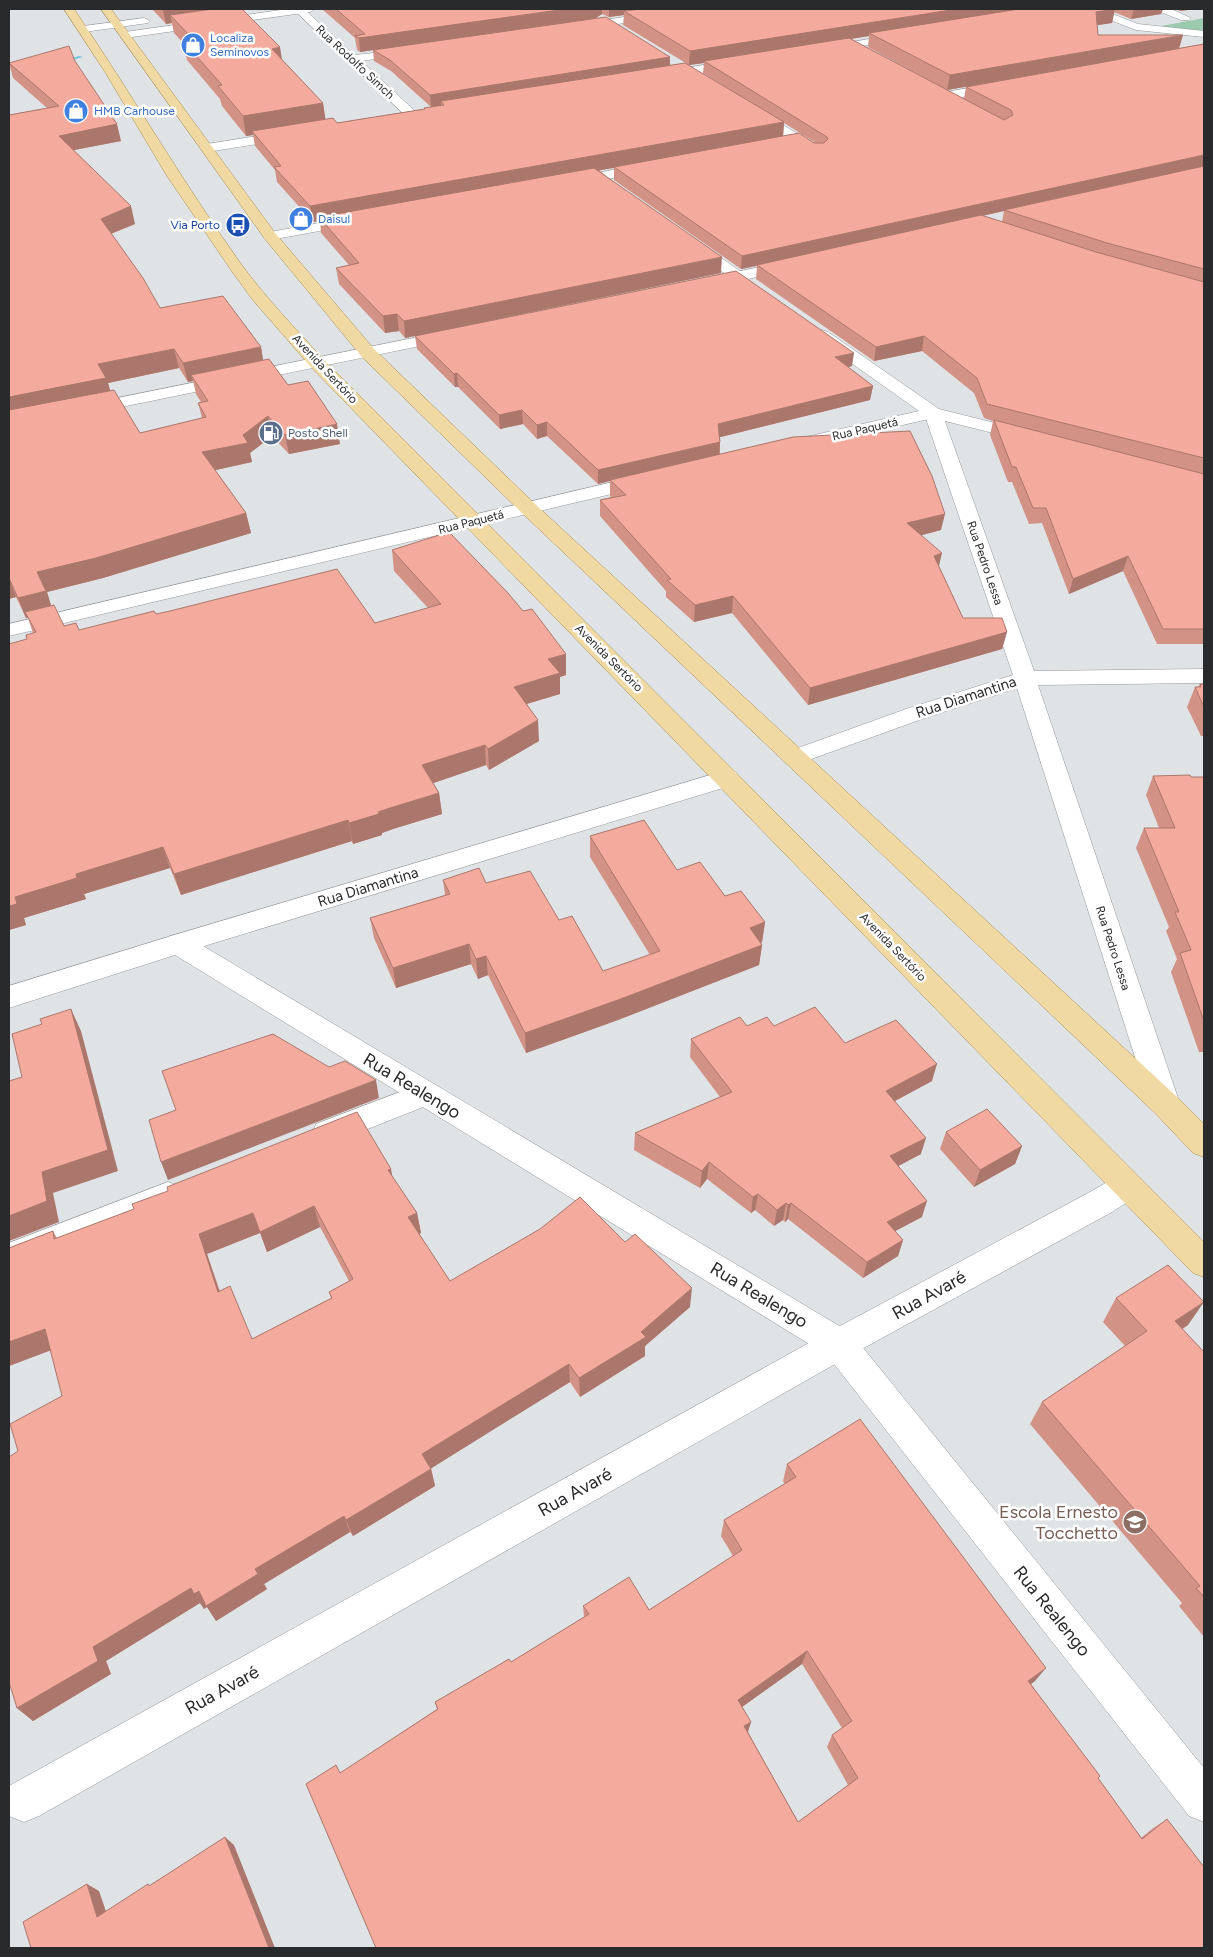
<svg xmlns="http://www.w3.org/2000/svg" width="1213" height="1957" font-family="Figtree,sans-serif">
<rect width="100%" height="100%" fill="#e0e3e6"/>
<path fill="#9ccaae" d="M1204 18V31L1156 27Z"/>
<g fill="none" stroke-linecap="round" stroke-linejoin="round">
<path fill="#71c7e0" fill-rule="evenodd" d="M79 56 83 57 61 63 59 62Z"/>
<defs>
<path id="street" d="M293 9H304L354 55 414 49 416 51 410 54 361 61 416 112 418 115 416 118H408Z
M680 9H706L701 12 576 30 570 27 576 24Z
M1086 9H1100L1138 24 1204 31V37L1136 30 1087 11Z
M1157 9H1171L1191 18 1189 20H1181L1158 11Z
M904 33 910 36 908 38 823 53 817 50 823 47Z
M741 59 747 63 745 66 660 80 654 76 660 72Z
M1002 82 1008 86 1006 89 946 100 940 96 946 92Z
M751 107 823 148 825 151 823 154H813L747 114 745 111Z
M290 131 295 132 297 135 295 138 207 152 200 148 207 144Z
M650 163 655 164 657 167 655 170 570 186 563 182 570 178Z
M358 216 363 217 365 220 363 223 270 240 265 239 263 236 265 233 270 232Z
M691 239 696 240 744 274 747 277 744 280H734L686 246 684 243 686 240Z
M933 408 939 409 942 413 1034 671 1204 669V683L1038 685 1180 1104 1175 1113 1165 1116 1155 1113 1150 1104 1017 688 922 719 803 762 795 765 787 762 783 757 787 752 906 709 1013 675 924 413 927 409Z
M727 770 736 772 739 778 736 784 178 954 168 951 165 944 168 937Z
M426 1082 436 1086 441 1094 436 1102 327 1145 316 1142 312 1133 316 1124Z
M1127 1173 1138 1177 1143 1186 1138 1195 1112 1212 851 1355 39 1816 24 1822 9 1816V1786L827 1333 1090 1192 1116 1177Z
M168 1182 179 1186 184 1195 179 1204 9 1271V1243Z"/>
<path id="secondary" d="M288 9H315L310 12 125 38 119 35 125 32Z
M144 18 150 21 148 23 84 32 78 29 84 26Z
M794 260 799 262 802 265 799 268 706 288 700 286 698 283 700 280 706 278Z
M453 330 459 332 461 335 459 338 9 430V420Z
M822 330 828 332 939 409 1035 433 1038 437 1035 441 1029 442 933 418 803 448 797 447 794 443 797 439 919 411 816 338 814 335 816 332Z
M647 474 654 476 656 480 654 484 9 636V624Z
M178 934 188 937 851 1333 1204 1768V1822L1189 1816 827 1355 175 955 9 1008V986Z"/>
<path id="primary" d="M64 9H74C131 93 182 181 241 264 266 298 295 328 323 359L1204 1242V1277L1193 1273 311 367 252 299 231 270 167 176 105 72Z
M101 9H111L275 233 374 349 535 504 1175 1095 1204 1124V1157L1193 1153 1155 1113 521 512 362 357 265 239Z"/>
</defs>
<use href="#street" stroke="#95979a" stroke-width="1"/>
<use href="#secondary" stroke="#95979a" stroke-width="1"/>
<use href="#primary" stroke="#a48c52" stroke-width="1"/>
<use href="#street" fill="#fff" fill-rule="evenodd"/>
<use href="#secondary" fill="#fff" fill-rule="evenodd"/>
<use href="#primary" fill="#f1d9a3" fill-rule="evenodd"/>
</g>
<path fill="#d29286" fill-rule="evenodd" d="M152 9H242L282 60 323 103 325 120 337 123 424 109V108L431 107 391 71 374 61 373 50 360 52 357 50 355 38 322 9H1163L1161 14 1131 19 1114 12 1112 23 1097 25 1098 35 1180 48 1204 44V644H1157L1123 571 1069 594 1042 523 1029 524 1012 482H1008L990 435 993 421 984 418 974 393 922 351 874 361 756 279 757 266 741 269 614 180V168L599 170 721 273 405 338 399 331 385 333 339 284 336 268 349 265 321 233 320 221 313 222 277 182 275 170 255 146 253 135 246 136 222 106 220 99 187 60 184 44 174 33 172 23 166 24ZM602 14 609 17 624 15 623 25 689 65 704 63 703 73 724 86 670 65V57L596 18ZM869 36 868 47 947 90 976 85 966 87 964 99 850 39ZM784 123 816 143 783 136ZM1004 211 1002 222 982 216Z
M1175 9H1195L1180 11Z
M75 61 121 141 74 150 135 224 111 234 160 308 261 347 263 360 288 385 340 444 289 454 272 436 250 453 252 462 215 470 246 513 251 533 103 578 47 592 51 606 64 626 79 630 156 614 375 623 428 608 394 571 392 550 566 675 560 677V694L527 704 539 741 489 770 486 765 433 783 439 793 442 814 393 829 382 833V835L353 844 352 841 181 895 170 868 84 894 86 899 24 918 26 925 9 930V644L27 639 33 633 28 618H26L16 597 9 599V115L47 108 13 78 9 63ZM179 368 188 382 193 381 196 394 201 402 198 403 202 418 140 433 110 391 108 383Z
M415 336 852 366 848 367 873 386 870 400 720 437V454L941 530 921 535 939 566 963 618 1007 632 1002 649 808 705 732 613 694 622 666 597V591L600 516V500L611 497 610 496V481L598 484 547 436 537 439 523 424 500 429 458 387H455L417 349Z
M1200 684H1204V736H1201L1187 707 1195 687H1198Z
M1153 776 1191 777H1204V1052H1199L1171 972 1177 959 1166 931 1169 927 1136 848 1144 828H1159L1146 795Z
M590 836 677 870 725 896 765 922 762 942 761 943 762 945 759 965 618 1020 526 1053 488 975 478 979 471 964 396 988 374 938 370 918 445 895 443 880 486 883 559 920 603 971 650 955 590 857Z
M747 1026H774L845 1043 932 1081 895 1101 921 1154 898 1166 922 1217 895 1231 903 1240 898 1256 863 1278 788 1219 785 1222 783 1220 774 1226 755 1210 751 1213 707 1179 700 1188 634 1150 635 1133 720 1097 690 1057 691 1039Z
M946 1132 1022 1146 1015 1164 974 1187 940 1149Z
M393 1177 417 1213 421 1233 419 1234 450 1281 690 1307 645 1346V1356L580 1397 570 1382 431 1468 435 1486 353 1536 350 1532 264 1584 267 1589 216 1621 207 1607 204 1609 200 1603 106 1661 111 1674 33 1721 17 1708 18 1451 62 1396 50 1350 9 1366V1248L53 1231 57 1238ZM320 1227 349 1281 329 1292 331 1298 252 1339 220 1291 207 1254 260 1233 267 1252Z
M1116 1298 1188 1325 1182 1329 1204 1352V1637L1179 1606 1182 1603 1030 1424 1042 1402 1125 1346 1103 1322Z
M787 1464 1035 1681 1031 1684 1141 1838 1152 1829 1167 1819 1204 1867 376 1948 341 1773 437 1709 435 1702 511 1662 584 1617 583 1606 649 1610 733 1556 721 1536 724 1520 785 1484 783 1481ZM802 1664 842 1728 832 1735 827 1747 848 1785 798 1822 748 1732 751 1722 742 1707Z"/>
<path fill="#ab776d" d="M176 9H232L170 15 172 23 166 24 163 10Z
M566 9H602V14L596 18 360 52 359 38Z
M609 9H668L624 11V15L609 17Z
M957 9H1041L869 33V36L706 62 704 61V63L689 65 690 51Z
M1115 9 1112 23 1092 26 1096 12Z
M1134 9H1163L1161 14 1131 19Z
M1181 9H1195L1180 11Z
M1183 35 1179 49 947 90 950 75Z
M280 47 283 66 272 49Z
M670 57V68L441 101V105L431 107 430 95Z
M323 103 326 123 252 131 253 135 246 136 243 116Z
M784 122 783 137 322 221 319 217 320 221 313 222 310 206Z
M117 124 121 141 64 152 59 136Z
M1204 155V167L1004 210V211L741 269 742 256Z
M131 206 135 224 105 236 101 219Z
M722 257 721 273 405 338 404 321Z
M397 314 399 331 385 333 383 316Z
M924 336 922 351 874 361 876 347Z
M261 347 264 366 191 375 193 381 188 382 183 363Z
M174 349 179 368 108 383 112 397 9 418V397L98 364Z
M854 353 852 366 834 370 835 357Z
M457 373 458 387H455L454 374Z
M873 386 870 400 717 438 718 424Z
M522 410 523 424 500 429 499 415Z
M268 416 272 436 250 453 252 462 207 472 202 452 243 435Z
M547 422V436L537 439V425Z
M337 424 340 444 289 454 285 435Z
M720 442 719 456 610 480V481L598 484V470Z
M246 513 251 533 103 578 47 592 53 612H25L28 618H26L18 598 37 572Z
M945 514 941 530 904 540 907 523Z
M942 553 938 570 934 556Z
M1128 556 1123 571 1069 594 1073 579Z
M9 578 16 597 9 599Z
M733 596 732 613 694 622 695 605Z
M1007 632 1002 649 808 705 810 688Z
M566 654V675L560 677V694L516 707 514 687 548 659Z
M538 720 539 741 489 770 488 749Z
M485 745 486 765 425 786 422 765Z
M439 793 442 814 393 829 382 833V835L353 844 349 823 390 808Z
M348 820 352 841 181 895 174 874Z
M163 847 170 868 84 894 86 899 24 918 26 925 9 930V906L15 897 76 874Z
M765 922 762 942 748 948 750 928Z
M469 944 471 964 396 988 393 968Z
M762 945 759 965 618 1020 526 1053 525 1033Z
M486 956 488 975 478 979 476 959Z
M71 1009 81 1031 118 1171 53 1193 59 1222 9 1241V1216L42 1172Z
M937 1064 932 1081 882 1108 886 1091Z
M376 1080 379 1098 168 1180 161 1162Z
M926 1138 921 1154 885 1173 890 1156Z
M1022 1146 1015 1164 974 1187 980 1170Z
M709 1162 707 1179 700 1188 702 1171Z
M391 1169 395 1190 388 1170Z
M758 1194 755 1210 751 1213 753 1197Z
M927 1201 922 1217 882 1238 887 1222Z
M786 1203 783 1220 774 1226 777 1210Z
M791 1203 788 1219 785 1222 788 1205Z
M314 1206 320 1227 267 1252 260 1232Z
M253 1213 260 1233 207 1254 226 1312 218 1292 199 1234Z
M417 1213 421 1233 412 1238 408 1217Z
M903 1240 898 1256 863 1278 867 1262Z
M692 1288 690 1307 645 1346V1356L580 1397 579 1378 641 1332Z
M1204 1302 1188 1325 1160 1344 1175 1321Z
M45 1329 57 1348 9 1366V1342Z
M569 1364 570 1382 427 1471 422 1454Z
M431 1469 435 1486 353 1536 346 1520Z
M344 1516 350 1532 264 1584 267 1589 216 1621 207 1607 204 1609 200 1603 106 1661 111 1674 33 1721 17 1708 93 1647 191 1588 199 1591 255 1569Z
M807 1651 802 1664 735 1712 738 1700Z
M1046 1668 1035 1681 1017 1694 1028 1681Z
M751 1722 747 1734 744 1726Z
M225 1837 234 1845 275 1948H269Z
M87 1884 99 1891 110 1923 97 1917Z"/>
<path fill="#f4aa9c" stroke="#ab776d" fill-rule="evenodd" d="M162 9H176L163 10Z
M213 9H242L280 47 272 49 323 103 243 116 218 86 222 85 183 41 194 40 170 15Z
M336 9H566L359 38 355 36 365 34Z
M641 9H957L690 51 624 11Z
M1019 9H1115L1096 12 1098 35H1183L950 75 869 33Z
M606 17 670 57 430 95 390 60 373 50Z
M849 38 1004 120 1013 115 1011 110 966 87 1204 44V155L742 256 614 167 799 133 814 143H824L828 139 827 137 704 61Z
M69 46 75 61 117 124 59 136 131 206 101 219 143 278 160 308 223 296 261 347 183 363 174 349 98 364 106 378 9 397V115L59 106 9 63Z
M685 63 784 122 310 206 274 167 281 166 252 131 333 118 337 123 425 109 424 108 444 105 441 101Z
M1204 166V269L1107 243 1004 210Z
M594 168 722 257 404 321 397 314 383 316 336 268 359 263 319 217Z
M981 215 1096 252 1204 282V458L987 404 977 378 924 336 876 347 757 265Z
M736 271 854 353 835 357 873 386 718 424 720 442 598 470 547 422 537 425 522 410 499 415 457 373 454 374 415 336Z
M269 359 288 385 308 381 337 424 285 435 268 416 243 435 248 443 202 452 246 513 96 558 37 572 46 591 18 598 9 578V410L114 390 140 433 206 417 198 403 208 401 191 375Z
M994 420 1204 474V629H1163L1128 556 1073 579 1046 508H1033L1016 467H1012Z
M910 431 932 476 945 514 907 523 942 553 934 556 963 618H1002L1007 632 810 688 733 596 695 605 667 580 671 579 600 500 626 495 610 480 793 437Z
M449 532 508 593 523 611 532 609 566 654 548 659 560 673 514 687 538 720 488 749 485 745 422 765 439 793 390 808 378 812 379 814 349 823 348 820 174 874 163 847 76 874 77 878 15 897 17 904 9 906V644L27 639 26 635 36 632 25 612 54 605 64 626 76 623 79 630 154 611 156 614 170 611 337 569 375 623 441 604 392 550Z
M1200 684H1204V707L1195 687H1201Z
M1190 775 1191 777H1204V1021L1180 953 1191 950 1175 912H1179L1144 828H1175L1153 776Z
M644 820 677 870 700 862 725 896 741 891 765 922 750 928 762 945 618 1000 525 1033 486 956 476 959 469 944 393 968 370 918 450 894 443 880 479 868 486 883 530 871 559 920 572 916 603 971 660 951 590 836Z
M815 1007 845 1043 896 1020 937 1064 886 1091 926 1138 890 1156 927 1201 887 1222 903 1240 867 1262 791 1203 788 1205 786 1203 777 1210 758 1194 753 1197 709 1162 702 1171 635 1133 732 1092 691 1039 740 1017 747 1026 767 1017 774 1026Z
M71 1009 108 1150 42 1172 47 1201 9 1216V1081L22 1077 12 1034 42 1024 40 1019Z
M273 1034 329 1067 345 1061 376 1080 161 1162 149 1120 176 1110 162 1071Z
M987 1109 1022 1146 980 1170 946 1132Z
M357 1112 391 1169 388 1170 417 1213 408 1217 450 1281 540 1229 580 1197 625 1242 635 1234 692 1288 641 1332 646 1337 579 1378 569 1364 422 1454 431 1469 346 1520 344 1516 255 1569 258 1574 206 1606 199 1591 194 1594 191 1588 93 1647 98 1661 17 1708 9 1682V1457L18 1451 10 1424 62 1396 45 1329 9 1342V1248L53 1231 54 1239 134 1209 132 1204 168 1191 167 1187ZM314 1206 353 1279 329 1292 332 1298 252 1339 230 1286 218 1292 199 1234 253 1213 260 1232Z
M1168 1265 1204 1302 1175 1321 1204 1352V1597L1196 1588 1200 1586 1042 1402 1147 1331 1116 1298Z
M860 1419 1046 1668 1028 1681 1100 1776 1098 1778 1142 1839 1167 1819 1204 1867V1948H376L306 1784 336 1765 340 1773 438 1709 435 1702 509 1659 511 1662 589 1614 583 1606 629 1577 649 1610 742 1550 724 1520 796 1477 787 1464ZM807 1651 852 1721 832 1735 858 1778 798 1822 744 1726 751 1722 738 1700Z
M225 1837 269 1948H31L23 1922 87 1884 97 1917 148 1884 149 1886Z"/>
<defs>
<symbol id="shop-disc" viewBox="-11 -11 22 22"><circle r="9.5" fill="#3f7fe0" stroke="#fff"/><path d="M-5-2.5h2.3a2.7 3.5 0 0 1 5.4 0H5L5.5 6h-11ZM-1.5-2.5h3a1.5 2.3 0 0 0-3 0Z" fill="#fff"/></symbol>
<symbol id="bus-disc" viewBox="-11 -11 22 22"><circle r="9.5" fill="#1a4fb4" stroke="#fff"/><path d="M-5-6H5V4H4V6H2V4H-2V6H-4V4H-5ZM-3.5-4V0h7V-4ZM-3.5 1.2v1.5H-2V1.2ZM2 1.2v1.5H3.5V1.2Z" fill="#fff"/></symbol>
<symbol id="fuel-disc" viewBox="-11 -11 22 22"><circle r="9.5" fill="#5c6f8a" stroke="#fff"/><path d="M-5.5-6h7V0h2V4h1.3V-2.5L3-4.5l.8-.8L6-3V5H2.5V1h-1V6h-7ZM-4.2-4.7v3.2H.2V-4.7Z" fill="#fff"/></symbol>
<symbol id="school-disc" viewBox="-11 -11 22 22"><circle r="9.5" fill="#8d6e63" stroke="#fff"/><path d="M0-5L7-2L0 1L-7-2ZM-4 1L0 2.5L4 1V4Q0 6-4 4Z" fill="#fff"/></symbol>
</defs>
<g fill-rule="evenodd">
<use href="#shop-disc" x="179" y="31" width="28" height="28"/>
<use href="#shop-disc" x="62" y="97" width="28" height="28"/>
<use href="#shop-disc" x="287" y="205" width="28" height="28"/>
<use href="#bus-disc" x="224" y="211" width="28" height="28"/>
<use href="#fuel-disc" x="257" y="419" width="28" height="28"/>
<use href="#school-disc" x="1121" y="1508" width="28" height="28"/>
</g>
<g text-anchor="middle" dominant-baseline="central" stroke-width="5" stroke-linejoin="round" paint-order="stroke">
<g font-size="12" fill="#366cbe" stroke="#fff" text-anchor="start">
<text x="210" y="38">Localiza<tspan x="210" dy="14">Seminovos</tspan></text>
<text x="94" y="111">HMB Carhouse</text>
<text x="318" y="219">Daisul</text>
</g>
<g font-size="12" fill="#292a2c" stroke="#fff">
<text transform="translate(355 62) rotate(43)">Rua Rodolfo Simch</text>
<text transform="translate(325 369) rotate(47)">Avenida Sertório</text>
<text transform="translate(865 429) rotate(-13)">Rua Paquetá</text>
<text transform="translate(471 522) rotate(-14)">Rua Paquetá</text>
<text transform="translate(985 563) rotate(71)">Rua Pedro Lessa</text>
<text transform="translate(609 658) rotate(45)">Avenida Sertório</text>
<text transform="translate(893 947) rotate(46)">Avenida Sertório</text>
<text transform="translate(1113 948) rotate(72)">Rua Pedro Lessa</text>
</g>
<g font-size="12" fill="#164399" stroke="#fff" text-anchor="end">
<text x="220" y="225">Via Porto</text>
</g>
<g font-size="12" fill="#4e5e75" stroke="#fff" text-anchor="start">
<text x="288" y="433">Posto Shell</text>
</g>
<g font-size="15" fill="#292a2c" stroke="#fff">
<text transform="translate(966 697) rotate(-18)">Rua Diamantina</text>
<text transform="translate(368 887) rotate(-17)">Rua Diamantina</text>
</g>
<g font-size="18" fill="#292a2c" stroke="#fff">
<text transform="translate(412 1086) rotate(31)">Rua Realengo</text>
<text transform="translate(759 1295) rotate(31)">Rua Realengo</text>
<text transform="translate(929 1295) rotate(-29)">Rua Avaré</text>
<text transform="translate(575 1492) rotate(-29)">Rua Avaré</text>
<text transform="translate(1052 1611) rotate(51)">Rua Realengo</text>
<text transform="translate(222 1690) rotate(-29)">Rua Avaré</text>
</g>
<g font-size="18" fill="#785e54" stroke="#fff" text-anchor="end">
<text x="1118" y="1512">Escola Ernesto<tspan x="1118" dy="21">Tocchetto</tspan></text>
</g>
</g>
<rect width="1213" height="1957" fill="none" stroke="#292a2c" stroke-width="20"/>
</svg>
